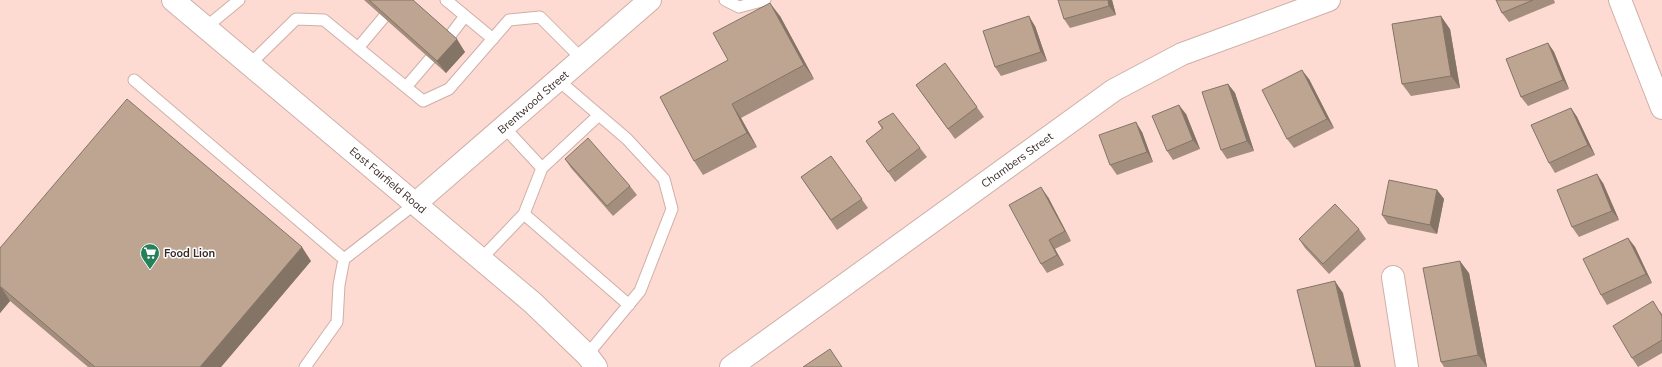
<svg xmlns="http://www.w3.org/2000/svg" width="1662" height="367" font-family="Mulish,sans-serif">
<rect width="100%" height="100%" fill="#fddbd3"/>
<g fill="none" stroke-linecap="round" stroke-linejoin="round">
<defs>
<path id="service" d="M446 0 493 39
M725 0 739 7 765 0
M205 28 239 0
M449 37 465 16
M358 48 384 17
M250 64 296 19 324 20 423 101 449 89 509 20 540 17 582 59
M134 80 344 259 339 285 337 322 305 367
M558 80 627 139 664 179 672 209 640 291 587 355
M406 87 430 59
M504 127 542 168 524 214
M542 168 599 115
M344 259 416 203
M481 259 524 214 629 305"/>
<path id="minor" d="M1620 0 1662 108
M1393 277 1407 367
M731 367 1114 90 1182 54 1329 0"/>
<path id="secondary" d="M173 0 533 303 587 355 596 367
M416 203 650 0"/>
</defs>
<use href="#service" stroke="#cfafa7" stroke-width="13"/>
<use href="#minor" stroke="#cfafa7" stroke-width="24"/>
<use href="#secondary" stroke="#cfafa7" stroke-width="24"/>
<use href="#service" stroke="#fff" stroke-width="11"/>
<use href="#minor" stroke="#fff" stroke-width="22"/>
<use href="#secondary" stroke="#fff" stroke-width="22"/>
</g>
<path fill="#a38e7e" d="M364 0H413L465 52 446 73Z
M1058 0H1112L1116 15 1070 28 1064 19Z
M1496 0H1554L1555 3 1509 22 1502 13Z
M780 16 814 79 741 118 757 147 703 175 694 161 728 60Z
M1035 26 1047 61 1001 76 995 67Z
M1450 29 1460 88 1411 96 1402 84Z
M1548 43 1554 52 1569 89 1528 106 1521 97Z
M945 63 984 117 955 139 916 85Z
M1309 79 1334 128 1294 148 1287 139Z
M1228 84 1235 93 1254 151 1227 159 1221 150Z
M1571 108 1577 117 1595 155 1555 173 1549 163Z
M1186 114 1200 149 1173 160 1167 151Z
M878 122 920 148 927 157 895 182 866 141 882 129Z
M1142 132 1153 162 1117 175 1110 165Z
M831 156 868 208 837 230 801 177Z
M565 159 630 186 637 195 613 216 571 168Z
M1603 183 1619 220 1579 237 1572 227Z
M1437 190 1444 199 1437 234 1388 224 1382 215Z
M1048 197 1071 241 1055 249 1064 265 1047 273 1041 264Z
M1359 229 1366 239 1329 274 1305 248 1299 239Z
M1628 238 1635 247 1652 283 1607 305 1601 295Z
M0 248 311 261 221 367H88L10 301 0 313Z
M1469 273 1487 367H1444L1441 362Z
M1660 311 1662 314V353L1638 367 1632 358Z"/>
<path fill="#847466" d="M1108 0H1112L1116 15 1109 6Z
M770 3 780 16 814 79 804 65Z
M1029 16 1035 26 1047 61 1041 52Z
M1441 16 1450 29 1460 88 1451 76Z
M457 39 465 52 446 73 437 61Z
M1548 43 1554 52 1569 89 1563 80Z
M1302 70 1309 79 1334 128 1327 119Z
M1228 84 1235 93 1254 151 1247 141Z
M732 104 741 118 757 147 747 133Z
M1179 105 1186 114 1200 149 1193 140Z
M1571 108 1577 117 1595 155 1588 145Z
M1136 122 1142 132 1153 162 1147 152Z
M1597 174 1603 183 1619 220 1612 211Z
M1041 187 1048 197 1071 241 1065 231Z
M1437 190 1444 199 1437 234 1430 225Z
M1628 238 1635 247 1652 283 1646 274Z
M1049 240 1055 249 1064 265 1057 255Z
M302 247 311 261 221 367H200Z
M1460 261 1469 273 1487 367 1478 355Z
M1335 281 1343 293 1361 367H1355Z
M0 287H1L10 301 0 313Z"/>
<path fill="#bda592" stroke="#847466" d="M369 0H413L457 39 437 61Z
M1058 0H1108L1109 6 1064 19Z
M1496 0H1533L1502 13Z
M770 3 804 65 732 104 747 133 694 161 660 97 728 60 713 33Z
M1029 16 1041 52 995 67 983 31Z
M1441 16 1451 76 1402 84 1392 24Z
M1548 43 1563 80 1521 97 1506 59Z
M945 63 977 107 948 129 916 85Z
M1302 70 1327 119 1287 139 1262 90Z
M1228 84 1247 141 1221 150 1202 92Z
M127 99 302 247 200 367H95L1 287H0V248Z
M1179 105 1193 140 1167 151 1152 116Z
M1571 108 1588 145 1549 163 1531 125Z
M893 113 920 148 888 172 866 141 883 128 878 122Z
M1136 122 1147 152 1110 165 1099 135Z
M588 138 630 186 607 206 565 159Z
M831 156 862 199 831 220 801 177Z
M1597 174 1612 211 1572 227 1557 190Z
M1389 180 1437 190 1430 225 1382 215Z
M1041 187 1065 231 1049 240 1057 255 1041 264 1009 205Z
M1335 204 1359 229 1323 264 1299 239Z
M1628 238 1646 274 1601 295 1583 259Z
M1460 261 1478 355 1441 362 1423 268Z
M1335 281 1355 367H1316L1297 290Z
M1653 301 1662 316V340L1632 358 1613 326Z
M830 349 842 367H803Z"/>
<defs>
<symbol id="supermarket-pin" viewBox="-11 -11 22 30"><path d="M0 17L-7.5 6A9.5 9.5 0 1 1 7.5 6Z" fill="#248158" stroke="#fff"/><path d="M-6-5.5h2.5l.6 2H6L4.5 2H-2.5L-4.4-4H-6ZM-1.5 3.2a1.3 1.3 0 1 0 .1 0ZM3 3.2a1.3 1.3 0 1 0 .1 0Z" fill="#fff"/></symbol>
</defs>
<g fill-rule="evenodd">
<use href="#supermarket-pin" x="139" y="242" width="22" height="30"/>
</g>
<g text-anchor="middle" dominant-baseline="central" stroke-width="3" stroke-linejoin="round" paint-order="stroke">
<g font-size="11" fill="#372a27" stroke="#fff">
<text transform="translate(533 102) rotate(-41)">Brentwood Street</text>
<text transform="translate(1017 160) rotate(-36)">Chambers Street</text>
<text transform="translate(388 180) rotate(40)">East Fairfield Road</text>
</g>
<g font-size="11" font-weight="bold" fill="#372a27" stroke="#fff" text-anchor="start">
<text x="164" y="253">Food Lion</text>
</g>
</g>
</svg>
